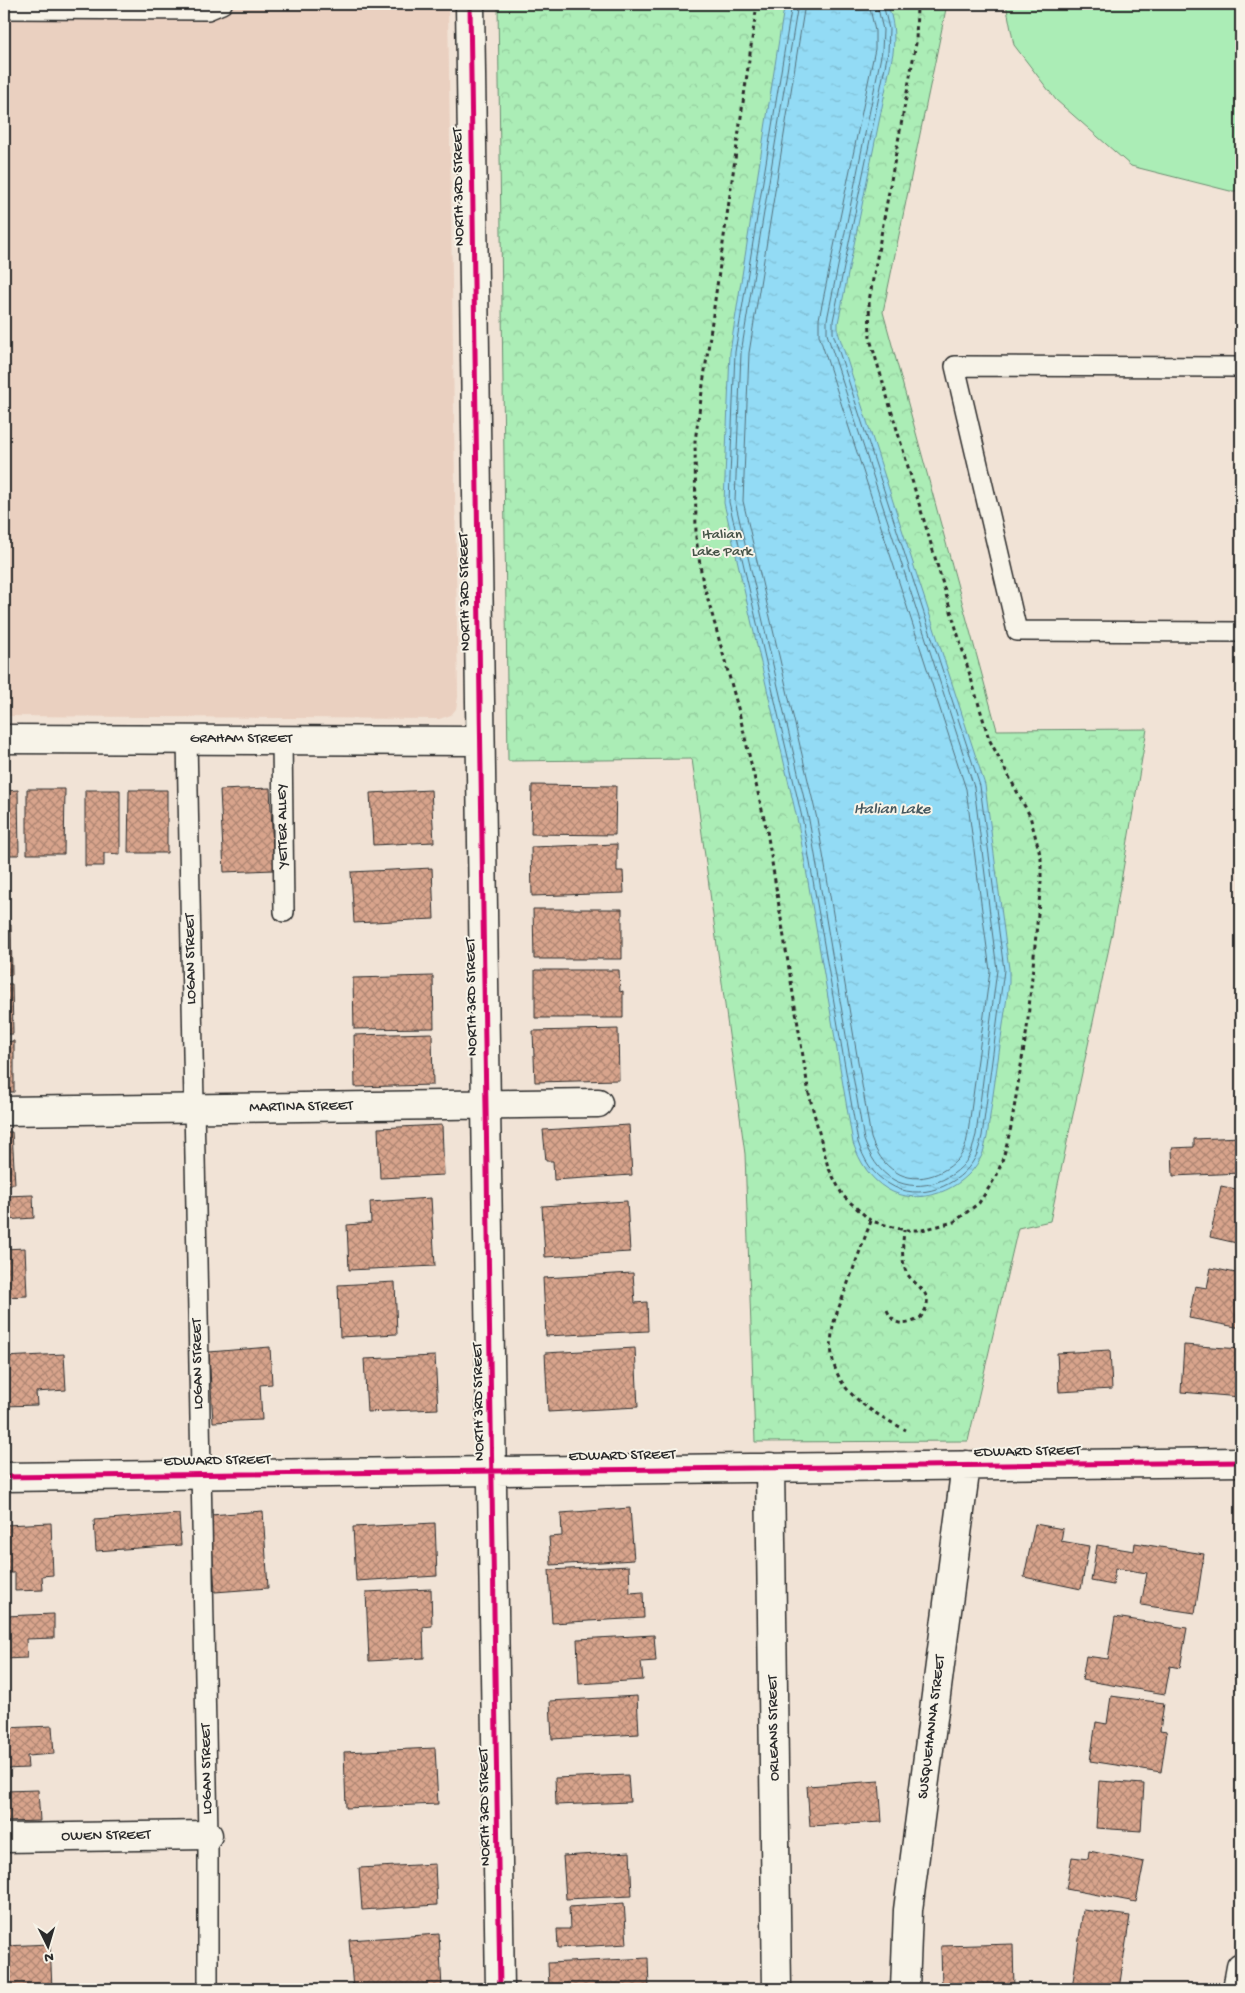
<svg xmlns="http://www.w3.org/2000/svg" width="1245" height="1993" font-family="'Gochi Hand',sans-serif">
<defs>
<pattern id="park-crowns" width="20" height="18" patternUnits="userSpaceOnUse" patternTransform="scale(1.25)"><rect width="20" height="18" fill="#abedb6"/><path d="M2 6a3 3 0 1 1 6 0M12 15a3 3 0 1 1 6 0" fill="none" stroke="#93cb9d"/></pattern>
<pattern id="water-ripples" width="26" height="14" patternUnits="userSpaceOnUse" patternTransform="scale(1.25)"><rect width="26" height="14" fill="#93dbf5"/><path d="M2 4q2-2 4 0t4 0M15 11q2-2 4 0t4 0" fill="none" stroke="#7fbcd2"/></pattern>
<pattern id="building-cross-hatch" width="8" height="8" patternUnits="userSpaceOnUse" patternTransform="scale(1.25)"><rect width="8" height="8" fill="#d8a48c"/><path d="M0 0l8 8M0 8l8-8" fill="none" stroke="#af8673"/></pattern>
</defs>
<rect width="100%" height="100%" fill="#f1e3d6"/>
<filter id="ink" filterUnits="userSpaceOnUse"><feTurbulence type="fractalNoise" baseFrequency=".02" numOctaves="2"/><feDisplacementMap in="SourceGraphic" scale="10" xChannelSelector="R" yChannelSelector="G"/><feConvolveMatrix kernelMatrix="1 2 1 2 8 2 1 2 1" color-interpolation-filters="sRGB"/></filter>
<g filter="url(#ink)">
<path fill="#ead0c0" d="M4 4H448L458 697 456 709 451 715 439 719 4 716Z"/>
<path fill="#abedb6" stroke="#6b8c70" d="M1006 4H1241V191H1230L1131 166 1056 100 1014 45Z"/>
<path fill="url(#park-crowns)" stroke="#6b8c70" d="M498 4H947L883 312 997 730 1147 729 1112 934 1050 1221 1018 1228 968 1441 755 1442 745 1154 692 759 508 761Z"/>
<path fill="url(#water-ripples)" stroke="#6995a4" d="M787 4H887C894 20 895 35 893 53L838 323V332L985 785 1009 969V983L987 1137C985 1144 984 1153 980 1159 964 1190 918 1208 887 1189 869 1178 860 1162 853 1143L798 823 724 503 730 352 783 14Z"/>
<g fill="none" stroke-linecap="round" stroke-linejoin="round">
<path stroke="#55717c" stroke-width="1" d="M792 4 735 352 729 502 803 822 858 1142C864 1160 872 1174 889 1184 918 1203 960 1186 975 1158 979 1151 980 1143 982 1136L1004 970 980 786 833 333V321L888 52 889 29 883 4
M798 4 741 353 735 501 809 820 864 1140C870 1156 878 1171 894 1180 919 1194 959 1180 971 1153 973 1148 974 1141 976 1135L997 970 974 787 827 334V320L882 51 883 30 877 4
M805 4 749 353 743 501 817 819 871 1138C876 1152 883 1164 896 1172 917 1186 951 1173 963 1152 966 1146 967 1139 968 1133L990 971 966 789 819 335V319L875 49V31L869 4"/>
</g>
<path fill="url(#building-cross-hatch)" stroke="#2b2b2b" d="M532 785 616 786 615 835 531 834Z
M270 788 274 870 224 872 220 790Z
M27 789H65L64 854H27Z
M18 790 19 855H4V791Z
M85 790H120V854L104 853V866H85Z
M129 790H167V853H128Z
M431 790 434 842 373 845 370 793Z
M617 844V871H623L624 893 532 896 531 847Z
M432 868 434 919 354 923 351 872Z
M533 909H622V959H534Z
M4 925H11L12 975H4Z
M535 970H619L620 992 623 991V1018H535Z
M433 976 434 1028 354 1029 353 978Z
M4 984H12L13 1034H4Z
M618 1029 619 1080 535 1082 533 1031Z
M432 1033 433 1085 355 1087 354 1035Z
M14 1041V1092H4V1042Z
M442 1125 444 1175 380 1178 378 1128Z
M629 1125 632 1175 554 1180 553 1161H546L543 1130Z
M4 1132H12L15 1184H4Z
M1241 1137V1173L1173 1176 1172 1148 1194 1147V1139Z
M1221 1186 1241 1190V1244L1210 1237Z
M33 1195 34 1218 4 1220V1196Z
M431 1198 435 1266 349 1270 347 1225 371 1223 370 1202Z
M627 1201 630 1252 545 1257 542 1206Z
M25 1248 27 1296 4 1297V1249Z
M1211 1268 1241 1274V1328L1189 1318 1195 1286 1207 1288Z
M633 1273 635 1303 647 1302 648 1331 546 1336 543 1278Z
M395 1282 397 1334 340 1337 338 1285Z
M1184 1345 1241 1349 1240 1397 1181 1392Z
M270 1347 272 1384 260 1385 262 1420 213 1422 209 1352Z
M635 1348 638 1407 548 1412 545 1353Z
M1110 1350 1112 1389 1059 1392 1057 1353Z
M64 1354 66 1390 36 1392 37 1405 4 1406V1357Z
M435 1356 438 1409 367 1412 364 1359Z
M630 1508 634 1560 551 1565 549 1537 562 1536 561 1513Z
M263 1511 268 1588 215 1592 210 1515Z
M179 1514 181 1545 96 1551 94 1520Z
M51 1523 53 1575 42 1576 43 1590 15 1591V1573H4V1525Z
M435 1523 437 1576 356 1581 353 1527Z
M1035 1524 1063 1529 1061 1541 1089 1546 1081 1589 1024 1577Z
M1135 1543 1204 1554 1195 1613 1141 1605 1147 1573 1115 1568 1113 1585 1091 1581 1097 1545 1134 1551Z
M629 1566 630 1593 643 1592 644 1618 552 1623 549 1570Z
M431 1589 432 1626 423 1627 424 1658 369 1661 366 1592Z
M54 1614V1638L26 1639 27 1658 4 1659V1616Z
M1115 1617 1187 1628 1180 1668 1170 1666 1165 1694 1082 1680 1086 1656 1108 1659Z
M654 1635 656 1661 641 1662 643 1680 579 1684 577 1639Z
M637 1696 639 1734 552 1739 550 1701Z
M1111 1696 1164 1703 1160 1731 1167 1732 1161 1772 1090 1761 1096 1722 1107 1724Z
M52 1726 54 1754 27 1756 28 1768 4 1769V1728Z
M435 1748 438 1804 346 1808 344 1752Z
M628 1775 630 1802 556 1805 555 1778Z
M879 1781 882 1822 810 1826 807 1786Z
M1099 1781 1144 1784 1141 1831 1096 1828Z
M38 1790 40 1821 4 1822V1791Z
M1089 1851 1144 1862 1136 1902 1066 1889 1072 1857 1088 1859Z
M630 1852 632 1896 566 1899 563 1856Z
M435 1864 437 1905 362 1910 359 1868Z
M624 1903 627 1944 558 1948 557 1929H570L569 1907Z
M1083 1910 1130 1916 1119 1989H1072Z
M439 1934 442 1988 353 1989 349 1940Z
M50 1944 52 1989H4V1946Z
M1013 1944 1014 1989H942L941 1946Z
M648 1958 649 1989H549L548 1963Z"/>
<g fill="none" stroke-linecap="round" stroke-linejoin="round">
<defs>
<path id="service" d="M4 9 208 10 222 4
M1241 367 955 366 1017 631 1241 632
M187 739 208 1835V1989
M282 739 284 912"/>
<path id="minor" d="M470 4C478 666 490 1327 500 1989
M4 739 479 741
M4 1111 598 1103
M770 1467 777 1989
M4 1477 1241 1462
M4 1838 208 1835
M905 1989 908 1910 966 1465
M1237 1989 1241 1967"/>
</defs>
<use href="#service" stroke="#2b2b2b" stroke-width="22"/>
<use href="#minor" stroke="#2b2b2b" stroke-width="31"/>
<path stroke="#2b2b2b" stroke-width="3" stroke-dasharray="4 4" stroke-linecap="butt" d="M757 4 695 441 696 538 702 578 738 708 767 831 809 1094 828 1167 843 1196 871 1221 904 1230H922L954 1222 979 1203 997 1175 1004 1155 1011 1127 1027 1029 1041 882V858L1030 816 989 739 870 339 869 301 916 43 917 4
M871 1221 835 1318C819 1380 857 1405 906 1430
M887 1310C894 1327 906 1326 920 1318 941 1291 910 1286 905 1269 901 1257 903 1243 904 1230"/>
<use href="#service" stroke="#f7f3e8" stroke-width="19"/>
<use href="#minor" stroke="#f7f3e8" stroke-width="28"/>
<defs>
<path id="cycleway" d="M470 4C478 666 490 1327 500 1989
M4 1477 1241 1462"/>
</defs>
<use href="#cycleway" stroke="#f7f3e8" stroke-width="8"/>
<use href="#cycleway" stroke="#d6006c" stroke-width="5"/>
</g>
</g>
<g text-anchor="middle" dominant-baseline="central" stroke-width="4" stroke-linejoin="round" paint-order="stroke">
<g font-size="15" fill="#2b2b2b" stroke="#f7f3e8">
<text transform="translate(459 187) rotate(-91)">NORTH 3RD STREET</text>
<text transform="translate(465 592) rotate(-91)">NORTH 3RD STREET</text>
<text x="241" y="739">GRAHAM STREET</text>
<text transform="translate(283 826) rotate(-91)">YETTER ALLEY</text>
<text transform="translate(191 959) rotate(-91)">LOGAN STREET</text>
<text transform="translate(472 997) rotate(-91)">NORTH 3RD STREET</text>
<text transform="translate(301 1107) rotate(-1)">MARTINA STREET</text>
<text transform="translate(198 1364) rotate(-91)">LOGAN STREET</text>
<text transform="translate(479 1402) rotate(-91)">NORTH 3RD STREET</text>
<text transform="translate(1027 1452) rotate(-1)">EDWARD STREET</text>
<text transform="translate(622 1456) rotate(-1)">EDWARD STREET</text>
<text transform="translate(217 1461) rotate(-1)">EDWARD STREET</text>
<text transform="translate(932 1727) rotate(-83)">SUSQUEHANNA STREET</text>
<text transform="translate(774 1728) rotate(-91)">ORLEANS STREET</text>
<text transform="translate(207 1769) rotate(-91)">LOGAN STREET</text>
<text transform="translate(485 1807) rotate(-91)">NORTH 3RD STREET</text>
<text transform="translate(106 1836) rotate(-1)">OWEN STREET</text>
</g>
<g font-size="15" fill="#455247" stroke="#f7f3e8">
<text x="722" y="535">Italian<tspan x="722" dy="17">Lake Park</tspan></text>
</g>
<g font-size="16" font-style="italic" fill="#45575e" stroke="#f7f3e8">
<text x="892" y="810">Italian Lake</text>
</g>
</g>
<rect width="1245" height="1993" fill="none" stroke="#f7f3e8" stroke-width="20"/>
<rect x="10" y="10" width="1225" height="1973" fill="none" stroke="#2b2b2b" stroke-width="2" filter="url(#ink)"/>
<g transform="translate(48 1946) rotate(175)" stroke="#f7f3e8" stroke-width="4" paint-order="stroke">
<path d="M0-4L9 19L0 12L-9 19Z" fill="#2b2b2b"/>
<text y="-8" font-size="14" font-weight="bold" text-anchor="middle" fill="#2b2b2b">N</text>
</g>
</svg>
